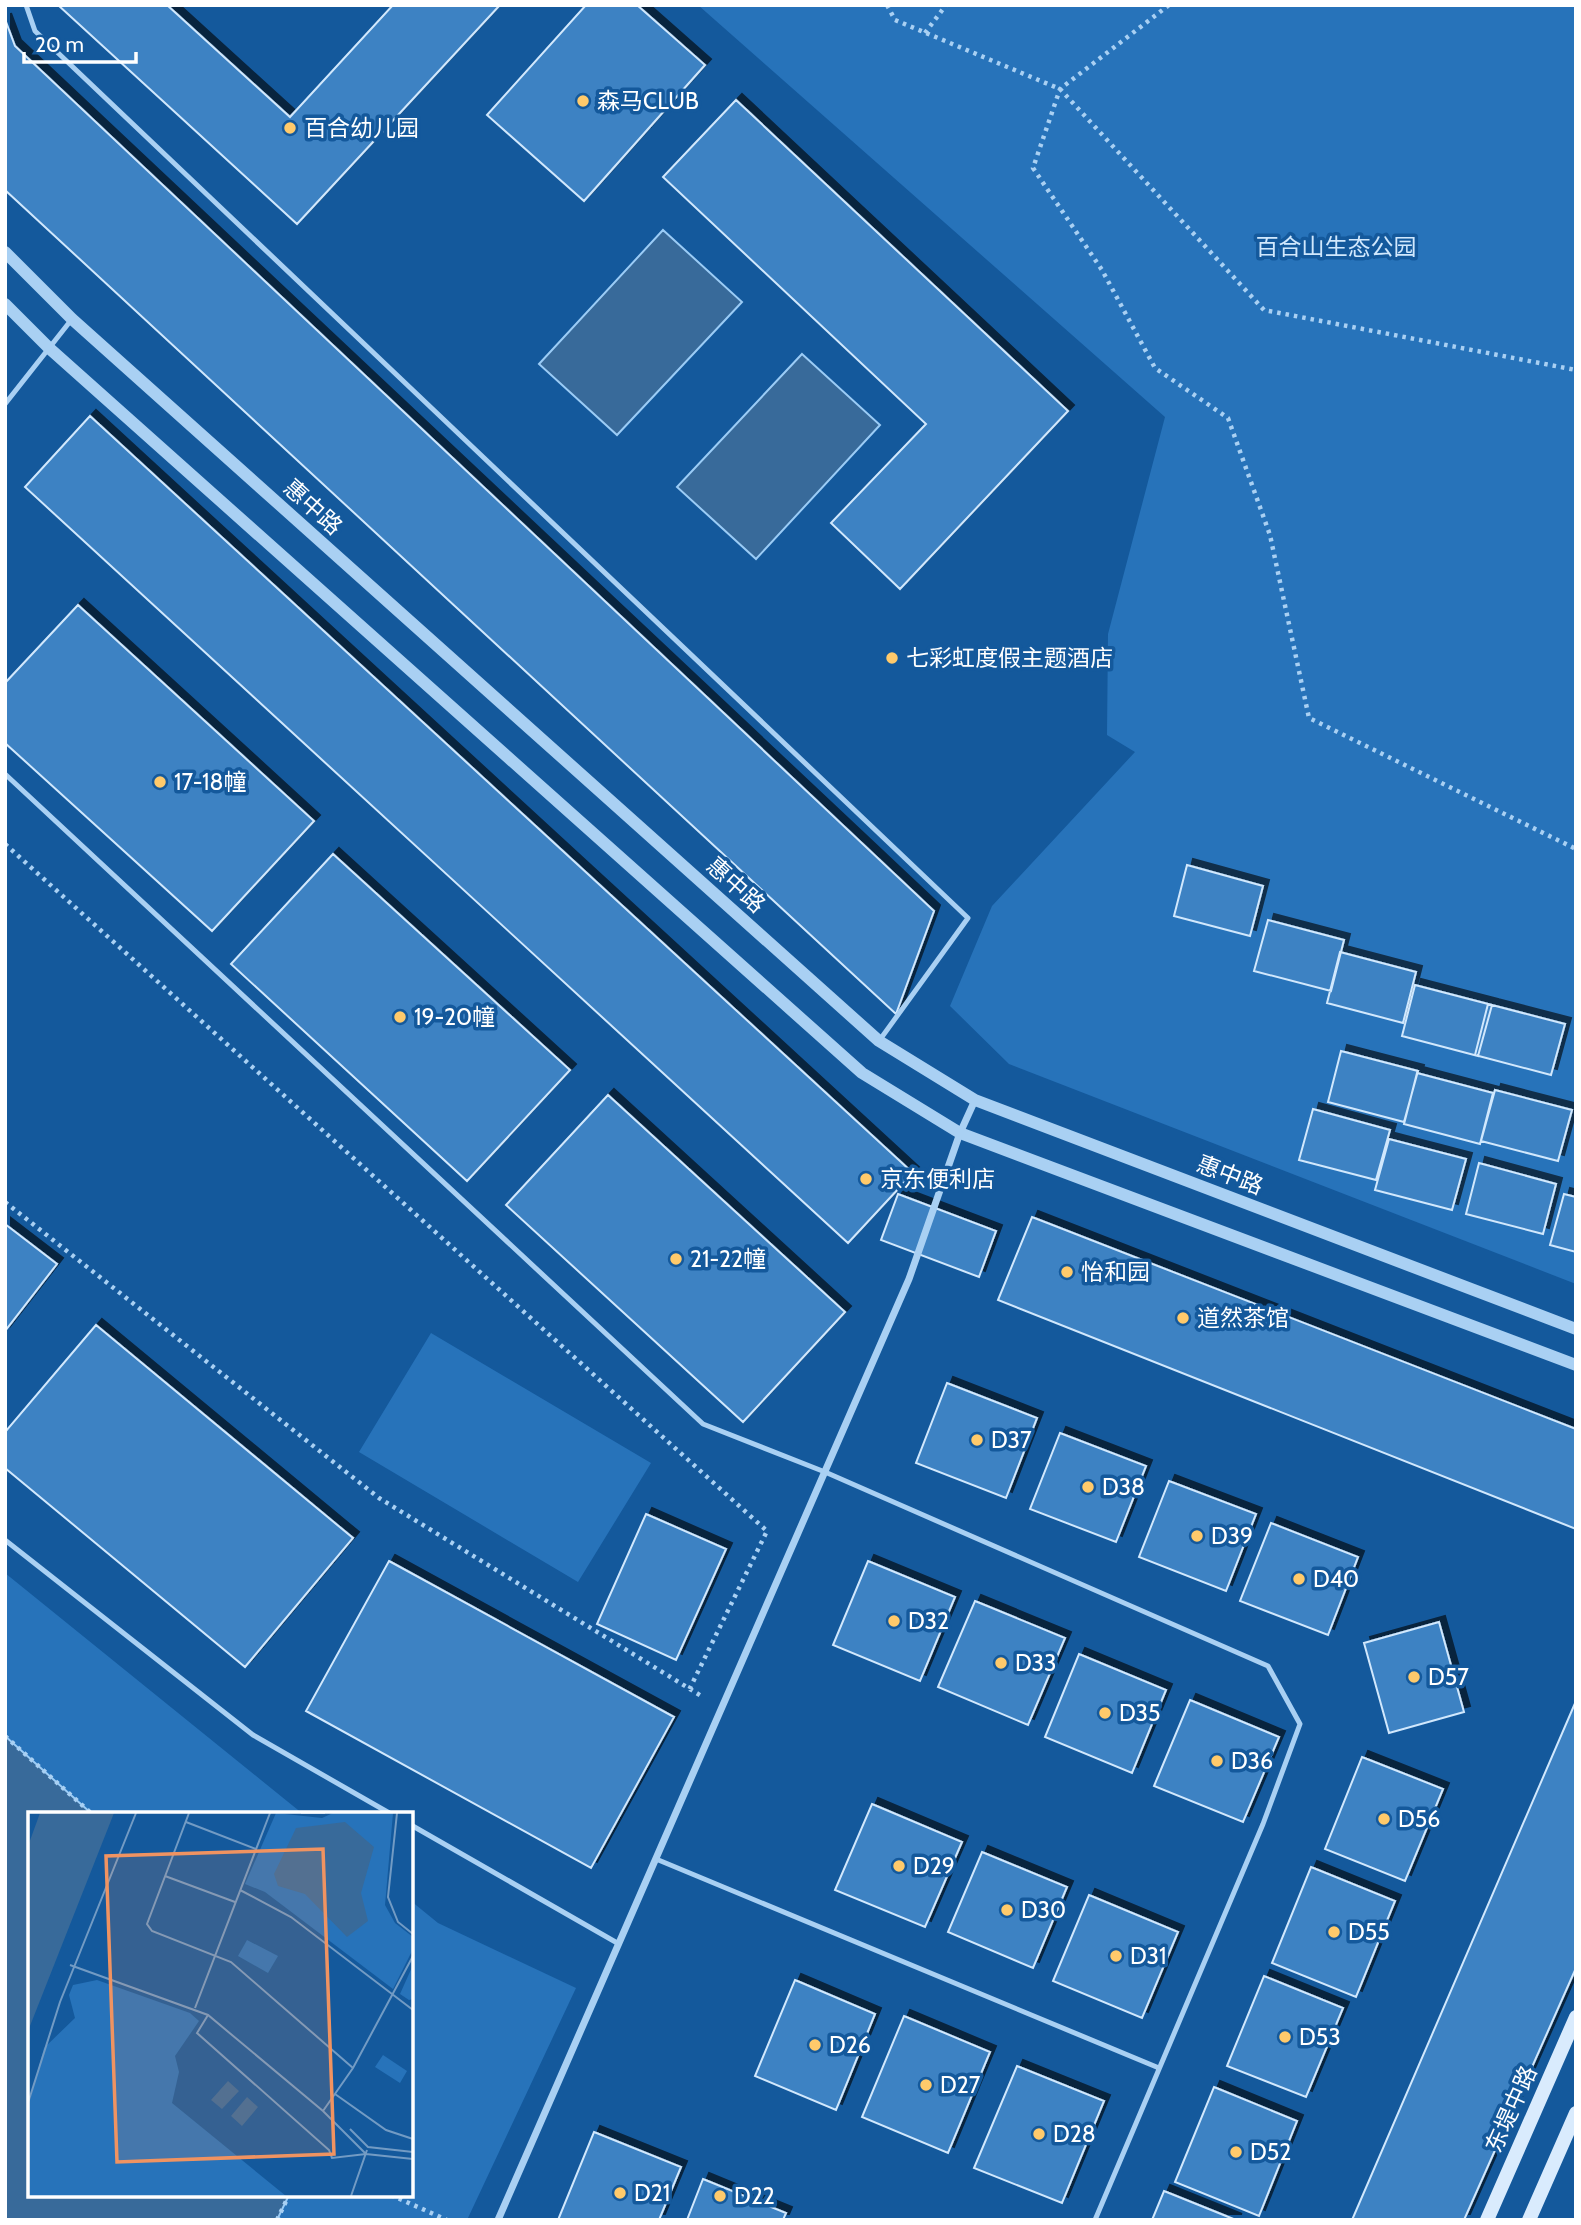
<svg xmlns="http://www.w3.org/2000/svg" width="1581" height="2225" font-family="Cabin,'Noto Sans SC',sans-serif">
<defs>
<filter id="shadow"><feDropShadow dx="6" dy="-6" stdDeviation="0" flood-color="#0009"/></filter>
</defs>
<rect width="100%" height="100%" fill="#14599c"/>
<path fill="#2773ba" d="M698 5H1576V1284L1009 1064 950 1006 992 906 1135 752 1107 735 1108 634 1165 417Z
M431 1333 651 1463 578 1582 359 1452Z
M5 1573 303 1814H30V2195H411V1901L438 1923 576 1988 467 2220H5Z"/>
<path fill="#386a9a" stroke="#9bccf6" stroke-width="2" d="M663 230 742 302 617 435 539 364Z
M802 354 880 425 756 559 677 487Z
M5 1736 92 1814H30V2195H289L277 2220H5Z"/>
<path fill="#3d82c3" stroke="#d1e8fd" stroke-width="2" filter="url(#shadow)" d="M58 5H167L290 117 393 5H500L297 224Z
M586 5H637L705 65 584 201 487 115Z
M5 19 15 46 934 911 896 1014 5 190Z
M736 100 1068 411 900 589 831 523 926 424 663 177Z
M90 416 913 1173 848 1243 25 487Z
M78 605 314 821 212 931 5 743V683Z
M333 854 570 1070 467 1181 231 964Z
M1187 865 1263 886 1250 936 1174 916Z
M1268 920 1344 940 1331 991 1254 971Z
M1340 952 1416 972 1403 1023 1327 1003Z
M1415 985 1492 1005 1478 1056 1402 1036Z
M1488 1004 1565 1024 1551 1075 1475 1055Z
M1341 1051 1418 1071 1404 1122 1328 1102Z
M1417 1073 1493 1093 1480 1144 1404 1124Z
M1495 1090 1572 1110 1558 1161 1481 1141Z
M608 1095 845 1312 743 1422 506 1205Z
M1313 1109 1390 1130 1376 1180 1299 1160Z
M1389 1139 1466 1159 1452 1210 1375 1190Z
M1479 1163 1556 1184 1543 1234 1466 1214Z
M898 1194 996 1231 979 1277 881 1240Z
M1564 1194 1576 1197V1252L1550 1245Z
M1032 1217 1576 1429V1529L998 1300Z
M5 1224 57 1264 5 1331Z
M96 1325 353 1538 245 1667 5 1468V1432Z
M947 1383 1037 1418 1006 1498 916 1463Z
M1060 1433 1146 1466 1116 1542 1030 1509Z
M1169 1481 1256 1514 1226 1591 1139 1557Z
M646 1514 726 1549 676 1660 597 1624Z
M1271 1523 1358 1557 1328 1635 1240 1601Z
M389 1561 674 1717 591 1868 306 1711Z
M868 1561 955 1597 920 1681 833 1645Z
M975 1601 1065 1638 1028 1725 938 1687Z
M1439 1622 1464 1712 1389 1733 1364 1643Z
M1079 1654 1166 1690 1132 1773 1045 1737Z
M1190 1700 1279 1737 1243 1822 1154 1786Z
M1576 1701V1968L1464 2220H1352Z
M1362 1757 1443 1789 1405 1881 1325 1849Z
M872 1804 962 1842 925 1927 835 1890Z
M982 1852 1067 1887 1033 1968 948 1932Z
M1311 1867 1395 1901 1356 1997 1272 1963Z
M1089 1895 1178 1932 1142 2018 1053 1981Z
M1264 1976 1343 2008 1306 2097 1227 2066Z
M795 1980 875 2014 836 2110 755 2076Z
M904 2016 990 2052 948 2153 862 2117Z
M1017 2066 1104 2101 1062 2203 974 2168Z
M1214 2087 1297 2121 1259 2216 1175 2182Z
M594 2132 681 2167 659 2220H558Z
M703 2179 786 2213 783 2220H687Z
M1164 2191 1236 2220H1152Z"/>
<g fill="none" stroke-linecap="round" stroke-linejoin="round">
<path stroke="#a9d0f3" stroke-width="4.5" stroke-dasharray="3.5 5" stroke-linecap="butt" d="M887 5 895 20 1060 89 1264 310 1576 370
M1169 5 1060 89 1033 168 1102 270 1155 368 1228 418 1270 535 1309 718 1576 849
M925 33 946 5
M5 844 767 1531 689 1690
M5 1202 379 1498 703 1697
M5 1736 92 1814
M391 2195 447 2220
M277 2220 289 2195"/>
<path stroke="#a9d0f3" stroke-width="5" d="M26 5 35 31 968 918 879 1041
M5 404 72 319
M5 774 703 1424 825 1472 1268 1666 1300 1724 1263 1824 1095 2220
M5 1540 253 1735 391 1814
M411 1825 619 1944
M656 1859 1159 2068"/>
<path stroke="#a9d0f3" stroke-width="7" d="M498 2220 909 1279 960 1133 975 1100"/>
<path stroke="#a9d0f3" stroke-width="12" d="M5 252 72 319 879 1041 975 1100 1576 1329
M5 304 49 348 862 1073 960 1133 1576 1365"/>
<path stroke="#d9ebfd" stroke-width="14" d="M1487 2220 1576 2017
M1529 2220 1576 2113"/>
</g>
<g fill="#ffca6b" stroke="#14599c" stroke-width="2.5">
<circle cx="583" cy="101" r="7"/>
<circle cx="290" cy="128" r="7"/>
<circle cx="892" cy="658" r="7"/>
<circle cx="160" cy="782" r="7"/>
<circle cx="400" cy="1017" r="7"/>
<circle cx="866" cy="1179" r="7"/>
<circle cx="676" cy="1259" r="7"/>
<circle cx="1067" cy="1272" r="7"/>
<circle cx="1183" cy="1318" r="7"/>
<circle cx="977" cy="1440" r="7"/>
<circle cx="1088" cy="1487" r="7"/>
<circle cx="1197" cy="1536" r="7"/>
<circle cx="1299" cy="1579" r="7"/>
<circle cx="894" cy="1621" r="7"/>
<circle cx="1001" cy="1663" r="7"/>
<circle cx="1414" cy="1677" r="7"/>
<circle cx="1105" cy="1713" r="7"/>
<circle cx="1217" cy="1761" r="7"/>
<circle cx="1384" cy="1819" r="7"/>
<circle cx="899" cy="1866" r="7"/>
<circle cx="1007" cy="1910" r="7"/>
<circle cx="1334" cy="1932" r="7"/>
<circle cx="1116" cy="1956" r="7"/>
<circle cx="1285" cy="2037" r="7"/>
<circle cx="815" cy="2045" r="7"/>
<circle cx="926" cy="2085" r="7"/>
<circle cx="1039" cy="2134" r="7"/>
<circle cx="1236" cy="2152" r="7"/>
<circle cx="620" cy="2193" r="7"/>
<circle cx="720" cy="2196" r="7"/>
</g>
<g text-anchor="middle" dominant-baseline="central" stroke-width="7" stroke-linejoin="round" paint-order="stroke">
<g font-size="23" fill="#fff" stroke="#14599c" text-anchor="start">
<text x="597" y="101">森马CLUB</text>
<text x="304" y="128">百合幼儿园</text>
<text x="906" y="658">七彩虹度假主题酒店</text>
<text x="174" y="782">17-18幢</text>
<text x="414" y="1017">19-20幢</text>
<text x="880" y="1179">京东便利店</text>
<text x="690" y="1259">21-22幢</text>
<text x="1081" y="1272">怡和园</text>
<text x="1197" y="1318">道然茶馆</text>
<text x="991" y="1440">D37</text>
<text x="1102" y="1487">D38</text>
<text x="1211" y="1536">D39</text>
<text x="1313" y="1579">D40</text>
<text x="908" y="1621">D32</text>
<text x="1015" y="1663">D33</text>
<text x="1428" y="1677">D57</text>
<text x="1119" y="1713">D35</text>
<text x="1231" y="1761">D36</text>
<text x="1398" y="1819">D56</text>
<text x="913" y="1866">D29</text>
<text x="1021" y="1910">D30</text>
<text x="1348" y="1932">D55</text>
<text x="1130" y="1956">D31</text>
<text x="1299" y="2037">D53</text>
<text x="829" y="2045">D26</text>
<text x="940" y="2085">D27</text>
<text x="1053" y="2134">D28</text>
<text x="1250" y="2152">D52</text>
<text x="634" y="2193">D21</text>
<text x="734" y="2196">D22</text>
</g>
<g font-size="23" fill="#d1e8fd" stroke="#14599c">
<text x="1336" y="247">百合山生态公园</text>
</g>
<g font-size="23" fill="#fff" stroke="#14599c">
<text transform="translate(313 507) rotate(42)">惠中路</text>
<text transform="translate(736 885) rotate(42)">惠中路</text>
<text transform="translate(1230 1175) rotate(21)">惠中路</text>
<text transform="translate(1511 2109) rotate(-66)">东堤中路</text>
</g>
</g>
<g transform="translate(28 1812)">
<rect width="385" height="385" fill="#14599c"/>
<path d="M248 1 294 6 305 1H365L357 93 367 111 385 125V137L365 177 237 80 217 72ZM219 128 250 144 240 161 210 144ZM385 153V187L381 188 372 182ZM69 168 162 201 171 209 147 244 151 260 144 291 258 384H0V295L16 236 47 206 41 183 45 173ZM355 243 379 259 372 271 347 255Z" fill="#2773ba"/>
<path d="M12 1H86L0 219V34ZM317 10 346 35 333 81 340 109 319 125 277 82 250 74 246 62 268 16ZM200 269 211 279 194 297 183 288ZM219 285 230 295 214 314 203 304Z" fill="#386a9a"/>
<path fill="none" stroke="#729bc4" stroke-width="2" d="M161 1 119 112 124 119 203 150 325 256M273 1H297M369 1 360 85 370 110 385 122M158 10 228 37M137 64 207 90M212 78 263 105 385 198M42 153 180 203 295 299 338 342 385 347M167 196 242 1M180 203 169 221 301 338 304 346 338 342M307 282 358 318 385 327M0 291 32 190 108 1M295 299 325 256 385 144M322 317 340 335 385 340M323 384 339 338"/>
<path fill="#f09361" fill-opacity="0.15" stroke="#f09361" stroke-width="3.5" d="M295 37 306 342 89 350 78 44Z"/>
<rect width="385" height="385" fill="none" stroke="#fff" stroke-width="3.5"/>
</g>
<rect width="1581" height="2225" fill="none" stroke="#ffffff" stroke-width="14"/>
<path d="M24 52v10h112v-10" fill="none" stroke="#ffffff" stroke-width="3.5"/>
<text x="35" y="52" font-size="21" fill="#ffffff" stroke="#14599c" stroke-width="5" paint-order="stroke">20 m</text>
</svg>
